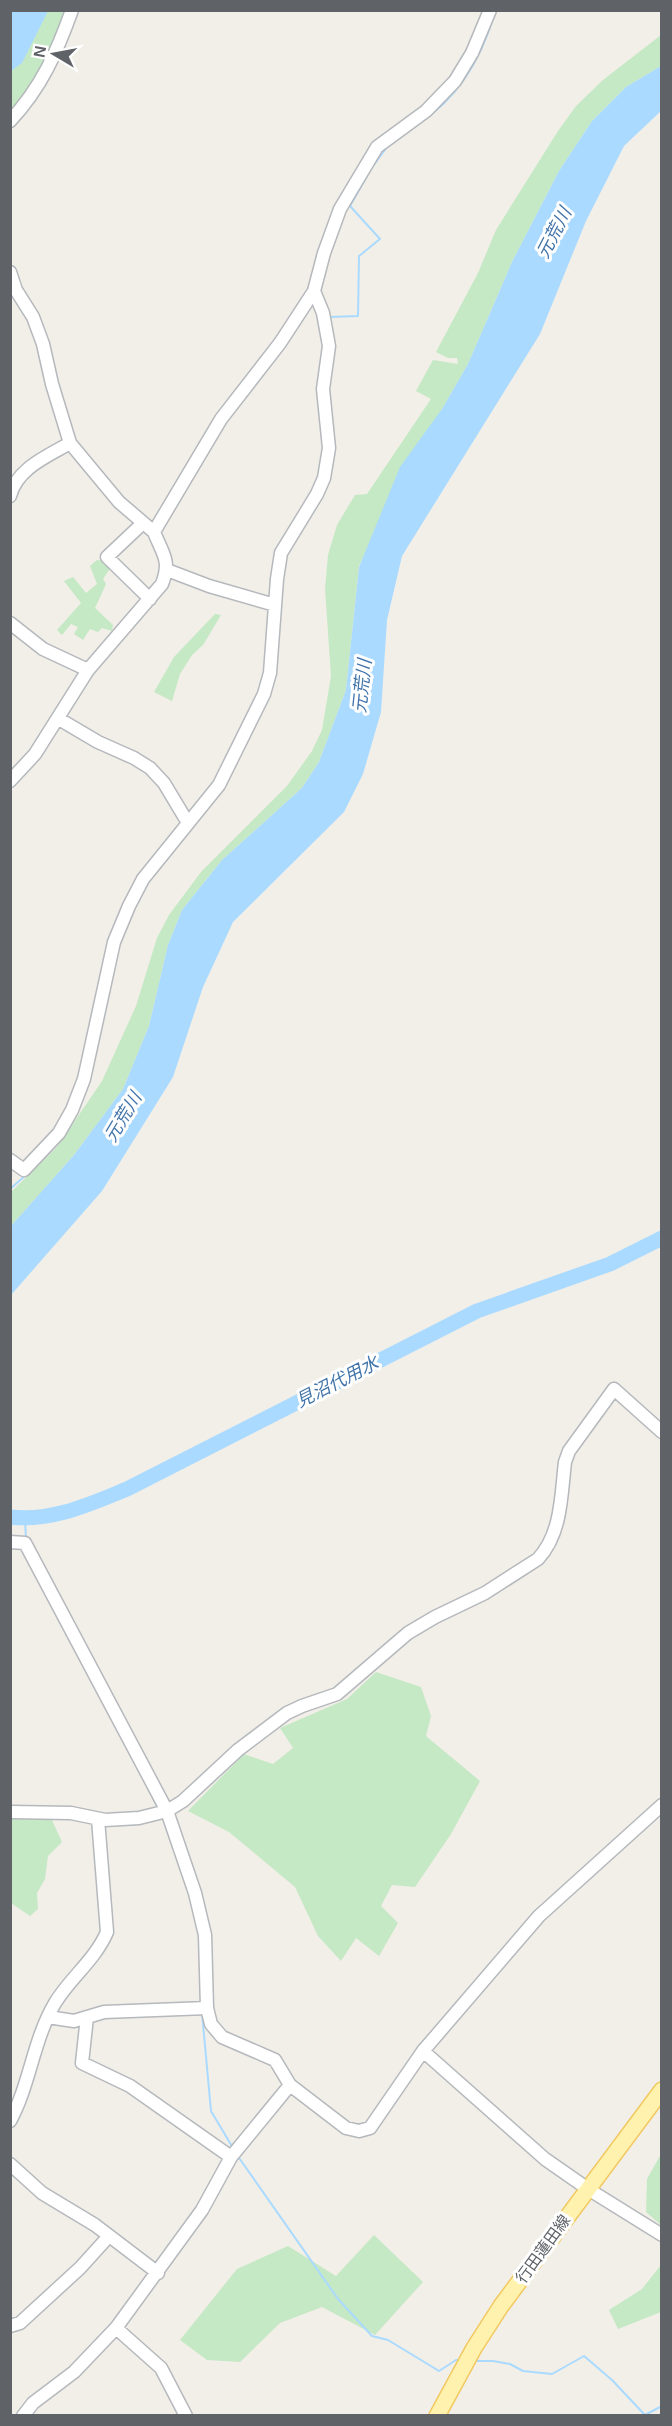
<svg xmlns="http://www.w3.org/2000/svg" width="672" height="2426" font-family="Helvetica,'Noto Sans JP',sans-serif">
<rect width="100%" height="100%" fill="#f1efe8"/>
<path fill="#c5e8c5" d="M11 11H67L34 85 11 114Z
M661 35V66L626 87 592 121 559 171 512 262 468 364 442 409 372 539 359 566 346 690 319 762 302 788 222 860 182 910 168 945 149 1026 123 1089 74 1155 11 1226V1192L57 1147 102 1081 136 1006 157 938 169 915 201 872 287 786 312 751 322 730 331 676 325 589 328 555 337 525 355 495 367 494 431 399 416 391 433 360 458 364 457 358H448L436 352 478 273 496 230 558 131 576 106 603 80Z
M97 560 104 561 111 567 103 579 106 584 95 608 113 625 112 631 102 628 98 632 90 629 83 640 74 634 78 627 71 624 62 635 57 630 81 603 64 581 73 577 86 593 97 584 90 566Z
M215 614 221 615 203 645 192 655 180 674 172 701 154 692 174 657Z
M376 1672 421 1687 431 1716 426 1736 480 1781 451 1834 415 1887 392 1885 381 1906 398 1923 379 1956 356 1938 341 1961 318 1936 295 1887 229 1832 188 1811 244 1754 273 1764 293 1748 280 1728 347 1699Z
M10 1815 51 1818 62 1842 48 1856 45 1879 37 1893 38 1909 30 1916 11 1903Z
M661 2154V2225L646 2212 647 2179Z
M374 2235 423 2282 375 2335 322 2307 280 2323 240 2362 207 2360 180 2340 237 2269 288 2246 336 2276Z
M661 2265V2312L618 2329 609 2310 642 2289Z"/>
<path fill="#aadaff" d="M11 10 48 11 22 63 11 71Z
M661 66V111L624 146 586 221 540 334 402 556 387 620 381 712 363 774 344 812 233 922 203 987 173 1077 102 1191 11 1295V1226L74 1155 123 1089 149 1026 168 945 182 910 222 860 302 788 319 762 346 690 359 567 400 467 442 409 468 364 512 262 559 171 592 121 626 87Z"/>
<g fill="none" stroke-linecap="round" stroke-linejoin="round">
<path stroke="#aadaff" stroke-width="2" d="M418 124C457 99 481 59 494 15
M373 166 387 147
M330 321V317L358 316 359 256 380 239 350 206 367 176
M10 1189 26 1175
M25 1519 26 1538
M148 1788 159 1810
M202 2013 211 2111 233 2148
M237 2155 338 2299 372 2336 388 2340 439 2371 456 2360H461
M473 2361H493L510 2364 523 2371 552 2374 584 2356 612 2380 644 2414
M643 2416 662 2406"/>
<path stroke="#aadaff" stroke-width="9" d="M10 1517C52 1522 90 1504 127 1489L477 1311"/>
<path stroke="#aadaff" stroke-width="15" d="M10 1517C52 1522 90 1504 127 1489L477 1311 610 1264 662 1238"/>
<defs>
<path id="minor" d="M10 121C41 88 57 52 72 10
M10 272 16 290 33 317 43 344 52 384 70 443 119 502 154 532
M10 496C17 468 48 456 70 443
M143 523 107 557 150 599
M167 570 209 586 275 605
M10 623 43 649 88 670
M59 719 98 742 134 758 150 768 164 783 188 823
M10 781 35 754 88 670 162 584C171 560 163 555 154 532L158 525 221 419 280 343 314 291 324 253 340 209 377 147 426 111 455 81 472 53 490 10
M10 1160 24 1170 59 1133 72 1110 84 1079 114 942 129 906 143 879 219 785 264 694 270 673 277 579 281 553 317 494 324 478 329 448 323 389 329 346 323 313 314 291
M10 1542 25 1543 167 1811 195 1893 205 1935 207 2008 211 2024 222 2037 275 2060 290 2085
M10 1812 71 1813 105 1820 139 1818 167 1811 183 1801 238 1750 287 1713 302 1706 337 1694 408 1633 435 1617 485 1593 538 1559C562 1533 561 1495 565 1462L569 1451 614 1389 662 1432
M48 2017 74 2021 104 2012 207 2008
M87 2017 82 2063 130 2086 231 2157
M423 2051 545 2159 588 2189 662 2235
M10 2121C30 2085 33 2040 55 2003 70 1978 95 1960 107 1932L98 1819
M10 2164 42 2193 95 2225 158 2273
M10 2326 20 2323 80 2268 109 2236
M116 2328 161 2368 186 2416
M23 2416 33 2403 74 2372 116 2328 202 2210 231 2157 290 2085 346 2128 359 2131 370 2128 423 2051 539 1916 662 1805"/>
<path id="major" d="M437 2416 474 2348 501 2306 662 2090"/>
</defs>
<use href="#minor" stroke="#b5b8bc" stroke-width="15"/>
<use href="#major" stroke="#f2c960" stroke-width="18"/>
<use href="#minor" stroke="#fff" stroke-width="12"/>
<use href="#major" stroke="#fff2af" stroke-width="15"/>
</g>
<g text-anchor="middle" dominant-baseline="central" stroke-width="6" stroke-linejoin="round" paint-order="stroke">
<g font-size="16" fill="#5f6368" stroke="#fff">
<text transform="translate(543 2249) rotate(-54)">行田蓮田線</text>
</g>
<g font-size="18" font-style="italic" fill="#4174aa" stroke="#fff">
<text transform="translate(554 233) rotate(-63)">元荒川</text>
<text transform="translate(362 686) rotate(-84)">元荒川</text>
<text transform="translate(123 1117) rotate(-59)">元荒川</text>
<text transform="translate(337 1382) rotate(-27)">見沼代用水</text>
</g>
</g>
<rect width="672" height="2426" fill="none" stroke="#5f6368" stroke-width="24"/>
<g transform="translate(54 54) rotate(280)" stroke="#ffffff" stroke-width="4.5" paint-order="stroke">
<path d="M0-4.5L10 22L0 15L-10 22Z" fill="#5f6368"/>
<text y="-9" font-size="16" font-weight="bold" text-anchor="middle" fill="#5f6368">N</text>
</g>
</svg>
